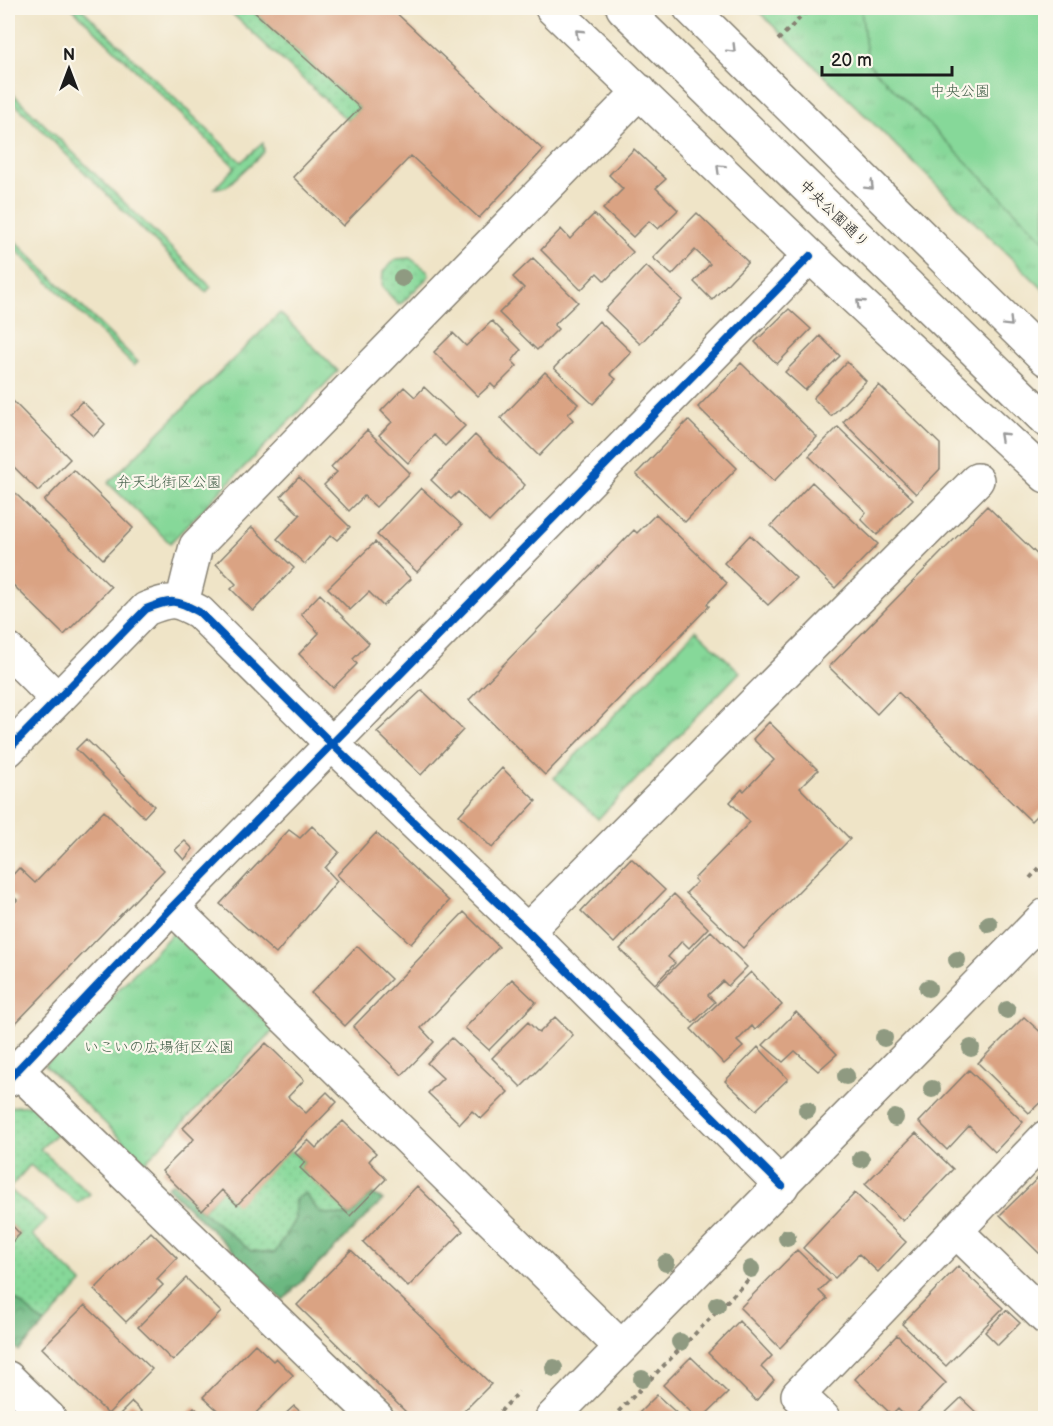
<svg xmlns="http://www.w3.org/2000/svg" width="1053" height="1426" font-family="'Balsamiq Sans','Klee One',sans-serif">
<defs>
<pattern id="grass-dots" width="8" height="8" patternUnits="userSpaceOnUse" patternTransform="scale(1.5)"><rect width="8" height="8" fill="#86d899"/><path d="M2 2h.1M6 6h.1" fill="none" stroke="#73b983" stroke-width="1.8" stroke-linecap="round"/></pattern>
<pattern id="forest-crowns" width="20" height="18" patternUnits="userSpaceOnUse" patternTransform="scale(1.5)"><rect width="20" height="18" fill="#6cb881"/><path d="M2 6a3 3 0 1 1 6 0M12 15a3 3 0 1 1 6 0" fill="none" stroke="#589569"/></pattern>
<pattern id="park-tufts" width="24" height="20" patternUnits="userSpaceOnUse" patternTransform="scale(1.5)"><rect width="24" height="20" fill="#86d899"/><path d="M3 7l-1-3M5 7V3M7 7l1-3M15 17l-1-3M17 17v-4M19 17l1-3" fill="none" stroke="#73b983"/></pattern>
</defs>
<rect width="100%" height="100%" fill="#fbf7ec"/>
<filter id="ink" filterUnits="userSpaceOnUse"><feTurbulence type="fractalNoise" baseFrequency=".0167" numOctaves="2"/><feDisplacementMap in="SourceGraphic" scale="12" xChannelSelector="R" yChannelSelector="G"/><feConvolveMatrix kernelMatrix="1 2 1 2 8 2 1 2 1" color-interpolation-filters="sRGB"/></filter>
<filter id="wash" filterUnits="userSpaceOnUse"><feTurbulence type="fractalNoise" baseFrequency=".008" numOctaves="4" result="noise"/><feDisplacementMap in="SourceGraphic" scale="24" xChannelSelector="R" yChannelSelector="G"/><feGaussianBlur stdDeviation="1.35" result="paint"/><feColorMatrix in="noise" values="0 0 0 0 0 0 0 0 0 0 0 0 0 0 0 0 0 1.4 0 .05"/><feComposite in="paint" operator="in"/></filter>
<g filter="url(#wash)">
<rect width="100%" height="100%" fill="#efe4c7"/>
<path fill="url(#grass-dots)" stroke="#517a5a" stroke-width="1.5" d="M72 8H81L241 162 263 143 264 152 226 187 215 188 235 167Z
M226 8H250L360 108 348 121Z
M8 89 211 287 206 292 8 97Z
M8 234 138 362 134 366 8 242Z
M410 258 428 271 429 276 402 303 398 304 382 287 383 272 396 259Z
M31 1105 58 1132 40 1149 90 1194 78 1203 30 1165 9 1189 47 1220 32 1235 82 1283 45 1324 8 1293V1285L15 1277 8 1266V1246L20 1234 8 1222V1107Z
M290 1150 305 1162 300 1168 350 1216 319 1213 305 1193 295 1200V1219L276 1253 251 1251 202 1211 222 1190 237 1204Z"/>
<path fill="url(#forest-crowns)" stroke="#446a4e" stroke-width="1.5" d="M173 1182 202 1211 251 1251 275 1253 295 1219V1200L305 1193 320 1213 350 1216 372 1193 383 1200 283 1300 167 1187Z
M8 1293 45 1324 19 1351 8 1340Z"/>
<path fill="url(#park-tufts)" stroke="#517a5a" stroke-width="1.5" d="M755 8H1045V291Z
M280 313 338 371 170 543 108 483Z
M696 630 740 672 598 819 554 778Z
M173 933 274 1030 145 1162 45 1065Z"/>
<path fill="#86d899" stroke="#517a5a" stroke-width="1.5" d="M863 8H1045V241L868 63 861 10Z"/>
<g id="blocks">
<path fill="#daa383" d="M250 8H391L543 150 479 218 411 156 343 226 293 177 360 108Z
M634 149 666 179 656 188 678 210 658 229 649 221 633 237 603 209 623 189 609 175Z
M697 213 748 262 712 300 694 282 710 264 695 250 672 275 653 258Z
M594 214 633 252 605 281 597 273 581 290 541 250 561 229 570 239Z
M533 258 578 302 554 325 558 329 537 350 499 313 524 288 513 277Z
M646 266 682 300 640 344 605 310Z
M789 309 811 329 777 364 755 342Z
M492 321 521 350 512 361 517 366 495 388 491 384 478 396 434 352 453 333 466 346Z
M599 321 631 352 610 374 616 379 593 404 554 368Z
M820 336 840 356 805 390 785 372Z
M847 362 866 381 831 416 813 398Z
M741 363 817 437 774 481 698 407Z
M545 372 578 404 568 414 573 420 539 456 501 418Z
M879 385 940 444V469L916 494 843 422Z
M404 387 415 397 424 387 465 426 445 446 434 435 408 463 379 435 392 422 381 411Z
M8 396 70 459 38 491 8 461Z
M82 401 105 424 94 436 70 414Z
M688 420 737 468 685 522 636 474Z
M838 427 913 499 877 535 861 519 866 512 809 456Z
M367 430 410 473 376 507 364 496 349 511 324 485 337 472 331 467Z
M475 435 525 485 489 522 458 492 451 499 431 480Z
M74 470 133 528 103 559 44 501Z
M299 477 350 527 337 540 331 535 305 564 277 539 300 515 281 496Z
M812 482 878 544 835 588 771 526Z
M421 488 462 525 417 572 377 535Z
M12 490 111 587 64 635 11 583 8 587V495Z
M987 506 1046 563V806L1031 821 898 692 877 714 829 667Z
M656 514 727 583 707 604 709 606 545 775 469 700 634 530 637 533Z
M252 527 294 568 253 611 231 589 236 584 216 564Z
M750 535 796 578 768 605 724 563Z
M375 542 411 579 383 606 369 592 350 610 328 588Z
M320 594 369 643 353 659 357 664 333 688 299 654 319 633 301 614Z
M422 690 463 730 421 775 377 732Z
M769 722 818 770 800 788 850 839 743 948 686 893 697 882 694 879 750 822 730 802 742 789 744 791 774 760 753 739Z
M86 739 154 806 144 817 76 749Z
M502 768 536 801 492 848 459 815Z
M104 811 164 870 10 1029 8 1027V910L17 900 8 891V880L19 868 35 883Z
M312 826 339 852 325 868 337 881 276 954 220 904 289 830 300 838Z
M376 833 449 901 411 944 337 875Z
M185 841 193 849 184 860 175 850Z
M631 858 665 890 614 943 581 911Z
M674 894 708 928 689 948 682 941 668 957 675 963 655 984 620 949Z
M464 912 499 947 421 1028 434 1042 402 1075 353 1027Z
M711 931 747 967 728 986 723 981 708 995 715 1002 693 1023 656 986Z
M357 946 391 979 345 1026 311 993Z
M751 972 782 1005 755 1030 752 1026 737 1041 743 1047 724 1064 691 1029Z
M512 979 536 1002 489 1050 465 1028Z
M796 1012 837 1054 818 1071 795 1051 783 1062 763 1045Z
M555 1017 573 1035 521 1087 492 1058 528 1022 539 1033Z
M1024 1017 1046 1037V1097L1029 1113 978 1063Z
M452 1038 508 1092 481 1119 472 1111 460 1124 428 1093 443 1078 427 1063Z
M266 1043 304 1080 288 1097 306 1113 327 1092 337 1102 237 1205 222 1190 202 1211 162 1171 194 1139 183 1128Z
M758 1047 788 1079 756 1110 725 1081Z
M969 1070 1023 1122 995 1152 969 1126 947 1150 919 1122Z
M343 1121 376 1153 369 1161 386 1179 350 1216 300 1168 305 1162 295 1153 308 1140 316 1148Z
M916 1133 953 1169 903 1221 865 1184Z
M1046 1170V1251L1041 1255 1000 1215Z
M417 1186 463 1231 408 1287 363 1242Z
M855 1193 906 1242 878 1272 859 1254 835 1278 803 1248Z
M8 1221 20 1234 8 1246Z
M151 1232 177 1258 157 1279 163 1285 126 1322 94 1290Z
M351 1250 491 1384 457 1418H412L297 1305Z
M797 1250 829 1281 819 1291 827 1299 780 1348 740 1308Z
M958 1266 1003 1308 946 1366 902 1324Z
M186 1278 221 1312 173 1361 138 1327Z
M85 1305 152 1369 108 1414 42 1348Z
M1006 1310 1020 1323 998 1345 985 1332Z
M739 1321 772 1356 761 1367 774 1380 756 1401 708 1353Z
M897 1335 946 1383 912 1418H907L898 1409 892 1415 855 1379Z
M255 1344 273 1361 276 1358 293 1375 251 1418H226L203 1397Z
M691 1357 728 1393 702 1418H697L663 1385Z
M657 1395 682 1418H634Z
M961 1398 982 1418H940Z
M132 1402 148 1418H116Z
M294 1406 307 1418H281Z
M194 1407 206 1418H183Z"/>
</g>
</g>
<g filter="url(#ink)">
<use href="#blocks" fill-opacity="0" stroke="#868072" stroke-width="1.5"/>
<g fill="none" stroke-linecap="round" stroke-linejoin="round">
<defs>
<path id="minor" d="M552 8 810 256 1046 476
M690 8 1046 359
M182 603 196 546 640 91
M8 650 57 699
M8 750 146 609C172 599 175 599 199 612L332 744 527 931 782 1186
M172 907 621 1347
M527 931 977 480
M17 1070 377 1418
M8 1080 172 907 810 256
M956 1231 1046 1318
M8 1378 49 1418
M823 1418 798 1395 1046 1137"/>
<path id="tertiary" d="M623 8 1046 420
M552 1418 1046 915"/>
</defs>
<use href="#minor" stroke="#868072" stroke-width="36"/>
<use href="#tertiary" stroke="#868072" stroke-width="36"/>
<path stroke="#868072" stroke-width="4" stroke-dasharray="4.5 4.5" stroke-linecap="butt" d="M778 40 810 8
M1030 878 1046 861
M494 1418 519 1392
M612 1418 750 1278"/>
<use href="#minor" stroke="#fff" stroke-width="33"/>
<use href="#tertiary" stroke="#fff" stroke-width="33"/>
<defs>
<path id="cycleway" d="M8 750 146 609C172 599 175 599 199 612L332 744 527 931 782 1186
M8 1080 172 907 810 256"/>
</defs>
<use href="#cycleway" stroke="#fbf7ec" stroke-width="11"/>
<use href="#cycleway" stroke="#0057b8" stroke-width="8"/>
</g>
<g fill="#8f9a81">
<circle cx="402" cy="278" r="9"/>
<circle cx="989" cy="924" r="9"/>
<circle cx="957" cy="960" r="9"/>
<circle cx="928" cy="988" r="9"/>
<circle cx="1007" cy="1010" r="9"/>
<circle cx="884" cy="1038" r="9"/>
<circle cx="971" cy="1048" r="9"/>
<circle cx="846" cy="1076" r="9"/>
<circle cx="932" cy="1089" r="9"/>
<circle cx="807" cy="1110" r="9"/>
<circle cx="895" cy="1118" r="9"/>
<circle cx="861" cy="1159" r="9"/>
<circle cx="787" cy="1238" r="9"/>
<circle cx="666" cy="1263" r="9"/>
<circle cx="751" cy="1269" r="9"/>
<circle cx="717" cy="1305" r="9"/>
<circle cx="680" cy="1342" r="9"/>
<circle cx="554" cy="1368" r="9"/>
<circle cx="642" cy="1379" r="9"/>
</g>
<defs><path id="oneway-chevron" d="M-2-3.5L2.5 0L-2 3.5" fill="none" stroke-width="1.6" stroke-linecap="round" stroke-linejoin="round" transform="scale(1.5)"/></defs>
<g stroke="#999">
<use href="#oneway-chevron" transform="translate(579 33) rotate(-137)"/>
<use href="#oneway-chevron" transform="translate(732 49) rotate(45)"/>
<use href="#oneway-chevron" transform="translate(720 168) rotate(-136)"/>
<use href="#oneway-chevron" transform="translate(870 186) rotate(45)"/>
<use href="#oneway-chevron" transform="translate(860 303) rotate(-137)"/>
<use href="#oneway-chevron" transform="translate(1009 323) rotate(45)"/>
<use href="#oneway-chevron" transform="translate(1003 436) rotate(-137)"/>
</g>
</g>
<g text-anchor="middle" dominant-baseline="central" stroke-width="4.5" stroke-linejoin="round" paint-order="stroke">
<g font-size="15" fill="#415e48" stroke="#fbf7ec">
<text x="960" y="91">中央公園</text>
<text x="169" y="482">弁天北街区公園</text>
<text x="159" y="1047">いこいの広場街区公園</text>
</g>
<g font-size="15" fill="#1c1c1c" stroke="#fbf7ec">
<text transform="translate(834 214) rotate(44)">中央公園通り</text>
</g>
</g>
<rect width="1053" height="1426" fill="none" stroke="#fbf7ec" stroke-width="30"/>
<g transform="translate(69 69)" stroke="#fbf7ec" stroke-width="4.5" paint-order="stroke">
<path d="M0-4.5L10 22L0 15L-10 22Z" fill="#1c1c1c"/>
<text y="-9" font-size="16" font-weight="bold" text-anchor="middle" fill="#1c1c1c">N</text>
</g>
<path d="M822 66v9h130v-9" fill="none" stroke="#1c1c1c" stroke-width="3"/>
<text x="831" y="66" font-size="18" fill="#1c1c1c" stroke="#fbf7ec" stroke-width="4.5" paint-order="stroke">20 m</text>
</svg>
